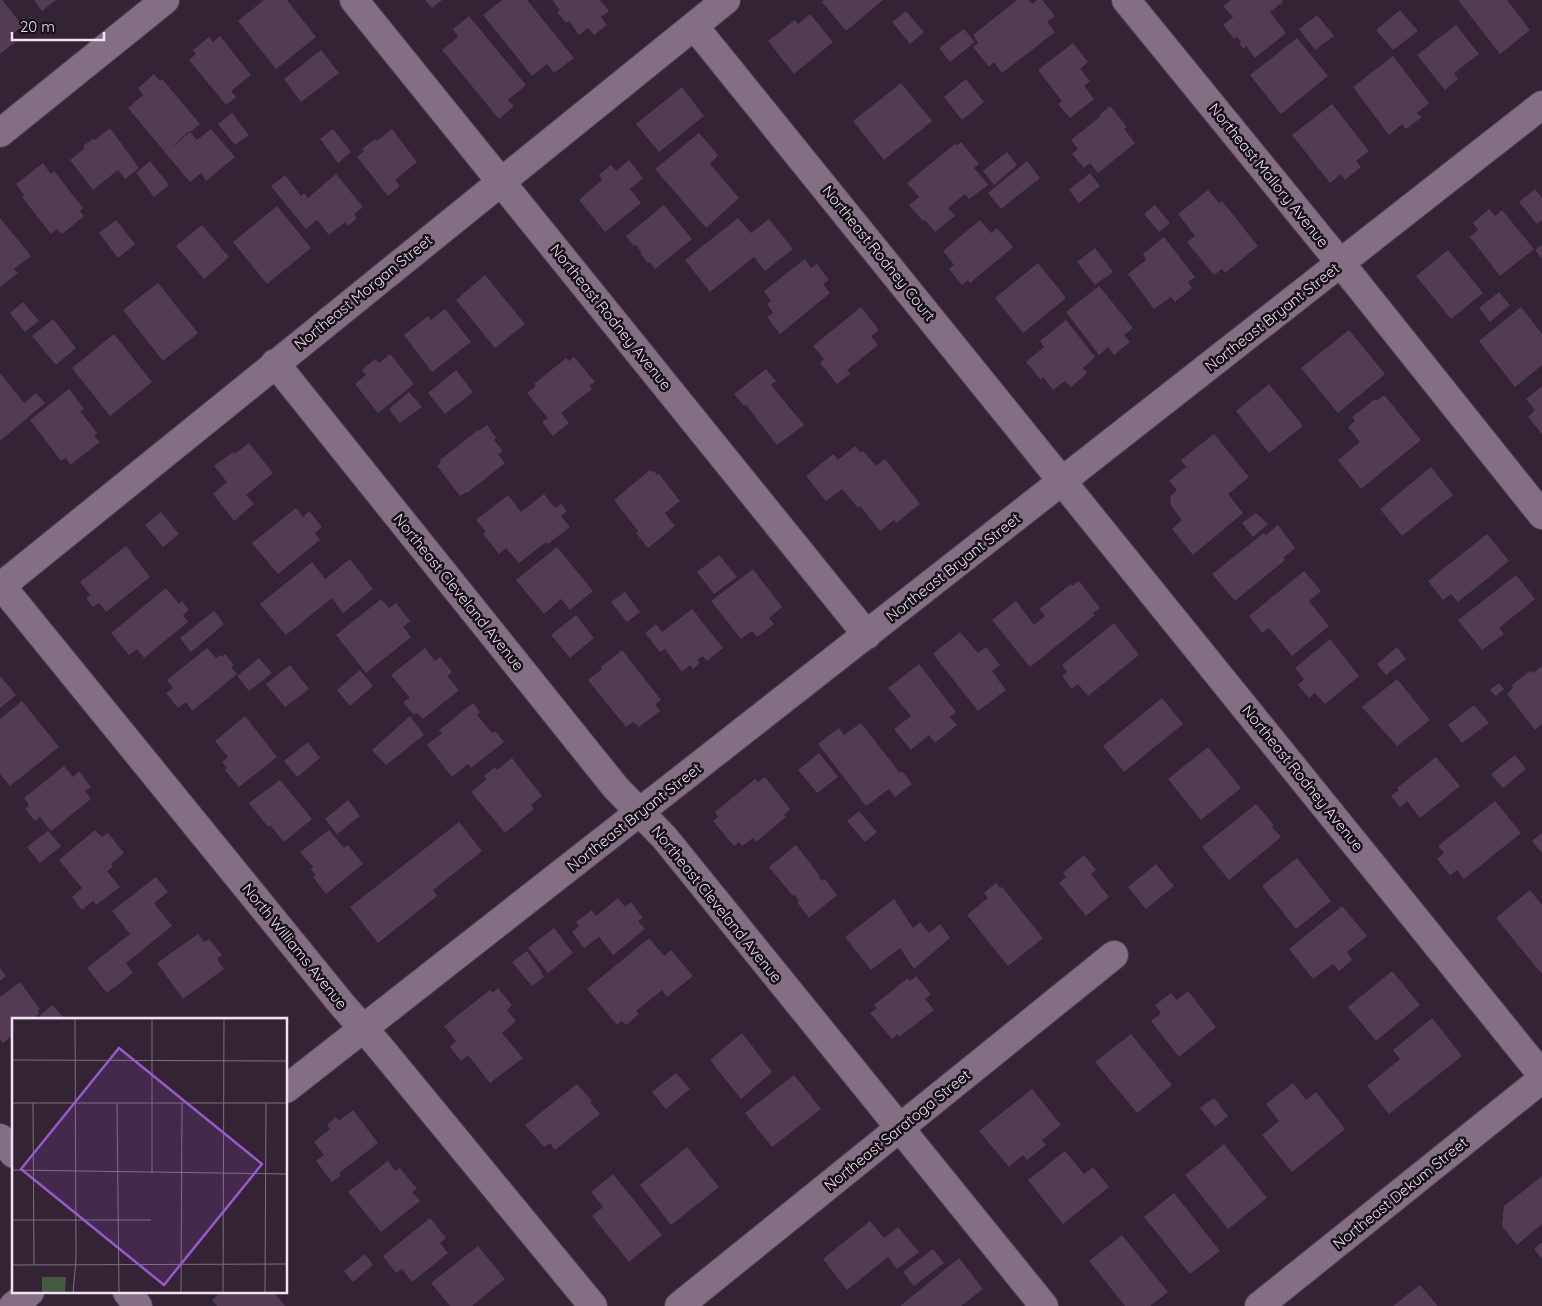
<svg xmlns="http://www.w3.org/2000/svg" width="1542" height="1306" font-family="Quicksand,sans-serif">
<rect width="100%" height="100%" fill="#342235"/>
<path fill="#533b54" d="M0 0H2L23 26 10 36 15 42 0 54Z
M34 0H56L42 11Z
M264 0H287L316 37 276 69 238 21Z
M425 0H442L432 8Z
M502 0H527L574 58 554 73 547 64 532 76 483 15Z
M552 0H600L609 11 601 17 607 25 594 35 588 28 579 35 569 21 566 23 557 12 560 10Z
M824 0H883L846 31 822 2Z
M1017 0H1029L1032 4 1037 0H1042L1055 16 1047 22 1055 32 1002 73 994 62 989 67 973 47 978 43 973 35Z
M1231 0H1282L1283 2 1270 12 1286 33 1255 58 1246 46 1244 49 1239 44 1241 42 1237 37 1234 39 1223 25 1233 17 1223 6Z
M1458 0H1507L1530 30 1500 54Z
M1400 10 1418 31 1393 50 1376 30Z
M906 11 924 32 910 44 892 22Z
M810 14 833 42 794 74 768 41 795 20 798 24Z
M1317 15 1334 36 1315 50 1299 29Z
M469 16 526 85 508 100 514 106 499 119 442 50 458 37 453 29Z
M1456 25 1479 54 1454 73 1458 79 1445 90 1417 55Z
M964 29 975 42 950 62 939 48Z
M220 36 251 75 231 91 236 97 226 105 189 60 196 54 193 50 209 37 213 42Z
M1297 38 1328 76 1281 114 1250 75Z
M1073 43 1088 62 1080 69 1090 81 1084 86 1094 99 1070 118 1058 104 1062 101 1038 70Z
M321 50 339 73 301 102 284 79Z
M1393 56 1429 103 1417 113 1422 117 1406 129 1402 124 1389 135 1353 87Z
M154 74 160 81 162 79 200 124 190 132 189 131 168 151 190 132 197 140 211 129 235 157 206 181 201 173 190 182 128 108 143 95 138 88Z
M966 79 984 102 962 120 944 97Z
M901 83 932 121 884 160 853 121Z
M682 87 704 116 659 152 636 124Z
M1332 104 1369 151 1356 161 1361 167 1345 180 1341 174 1330 183 1292 135Z
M1110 106 1127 127 1124 129 1135 143 1098 173 1090 163 1084 168 1072 154 1078 149 1071 140 1101 116 1099 115Z
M232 113 249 135 235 145 218 124Z
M110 128 139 168 125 179 118 170 93 190 70 160 85 148 83 146 93 139 95 140Z
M333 129 351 152 338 163 320 139Z
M392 129 417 162 395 180 400 186 388 196 357 157 364 151 362 149 375 139 377 141Z
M699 133 718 155 710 164 739 198 706 228 655 169Z
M961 142 979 164 974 168 988 185 969 199 965 194 948 208 955 216 935 232 925 220 923 221 909 205 919 197 907 183 955 144 957 145Z
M1007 152 1017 165 994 185 983 171Z
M629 160 643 178 630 189 641 203 605 232 579 200 602 180 599 175 611 165 616 171Z
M150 161 169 185 154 197 136 173Z
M1027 161 1040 178 1001 209 988 193Z
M43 163 51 174 54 171 83 208 80 211 84 216 62 234 57 229 51 234 22 197 24 195 16 184Z
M1090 173 1100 186 1079 203 1069 190Z
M336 174 363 207 354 214 357 218 348 226 345 222 329 235 317 220 306 229 271 186 285 175 301 196 304 193 308 198Z
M1535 189 1542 198V220L1537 224 1519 202Z
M1208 190 1219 203 1222 201 1258 246 1225 273 1222 269 1214 275 1187 242 1195 236 1178 214Z
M664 205 692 239 655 269 650 262 648 263 640 253 641 252 636 245 634 246 626 236Z
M1155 205 1170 223 1159 232 1144 214Z
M277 206 311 248 267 284 233 242Z
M1489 209 1495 216 1502 210 1534 249 1500 276 1470 237 1478 230 1473 223Z
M0 218 31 256 14 269 18 273 0 287Z
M738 218 751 233 769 219 793 249 765 271 754 257 710 292 685 260Z
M116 220 135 244 118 258 99 233Z
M980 220 991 233 997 228 1013 247 970 283 968 280 962 285 949 269 954 265 943 251Z
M202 225 229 257 204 279 176 246Z
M1164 237 1195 277 1188 282 1192 288 1175 302 1171 297 1154 309 1128 274 1146 260 1143 254Z
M1542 245V259L1535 250Z
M1095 248 1113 272 1095 285 1077 262Z
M1448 250 1483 293 1451 319 1416 276Z
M805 259 811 268 817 264 829 280 823 284 830 293 780 334 767 317 773 313 767 304 771 301 764 291Z
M1038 263 1066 298 1023 333 995 298Z
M485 275 525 324 495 348 456 300Z
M158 283 198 333 163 361 123 310Z
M1099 286 1133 328 1124 335 1130 342 1114 355 1108 347 1099 355 1066 312Z
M1499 292 1510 305 1490 322 1479 308Z
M23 302 39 321 25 332 10 313Z
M861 307 879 330 871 336 878 345 847 370 850 374 837 384 820 363 824 359 813 346Z
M1521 307 1542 334V365L1515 387 1479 341Z
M445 309 471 342 432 372 404 335 428 316 431 320Z
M53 319 76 348 56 365 32 336Z
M1066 320 1095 357 1083 368 1087 373 1071 387 1065 381 1053 390 1043 377 1041 380 1026 362 1044 347 1040 341Z
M1349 330 1385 374 1338 413 1301 368Z
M114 334 152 382 110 416 72 368Z
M390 354 414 384 378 413 355 384 366 375 362 370 375 359 379 363Z
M574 357 595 382 589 386 592 389 561 413 569 423 553 436 542 422 548 418 527 393 536 386 534 384 566 358 569 361Z
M766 369 776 381 771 385 804 425 777 445 746 405 744 406 734 394Z
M456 370 473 392 445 414 428 393Z
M0 373 24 403 36 393 45 403 0 441Z
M1269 384 1303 426 1269 453 1236 411Z
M1542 386V434L1528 417 1535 410 1526 399Z
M69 389 84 409 80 411 97 433 94 436 100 442 70 465 66 458 61 461 30 420Z
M409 392 422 407 400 423 389 409Z
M1384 395 1421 440 1361 489 1338 460 1360 442 1348 427 1355 421 1352 417 1375 399 1376 401Z
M487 425 496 438 494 440 503 451 498 454 505 463 467 493 466 492 460 496 437 466 441 462 440 460 478 430 479 431Z
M1214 434 1249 477 1228 494 1243 513 1193 555 1172 529 1182 520 1172 507 1170 502 1171 496 1177 490 1169 481 1186 467 1181 460Z
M249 443 273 473 246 495 254 504 234 521 213 494 227 482 214 466 233 452 234 454Z
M855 446 860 452 863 451 876 466 885 459 920 504 896 523 894 520 880 531 860 506 858 508 842 489 826 501 806 476 833 454 838 460Z
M1431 467 1453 495 1402 536 1380 509Z
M650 470 652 472 654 471 657 475 659 474 680 501 665 513 675 526 648 548 636 533 638 531 614 500Z
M544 494 555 508 561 504 567 511 561 516 570 527 548 544 546 542 519 563 506 548 499 554 483 534 486 532 476 520 508 495 521 512Z
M296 508 303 517 309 511 322 527 315 533 320 540 278 574 252 543Z
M161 512 179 534 163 547 145 525Z
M1256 513 1268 524 1253 537 1242 523Z
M1278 525 1295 548 1283 558 1285 560 1235 601 1212 574 1264 533 1266 535Z
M1487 534 1509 561 1458 602 1451 594 1443 600 1428 581Z
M126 546 150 577 106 612 99 603 93 607 86 598 90 595 80 582Z
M557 547 593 591 570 610 561 599 544 614 516 580Z
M719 555 737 577 714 594 697 572Z
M350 559 373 589 343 613 332 598 286 635 260 604 312 562 325 579Z
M753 569 782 607 769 618 774 624 757 637 752 631 741 639 711 601Z
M1304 571 1321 591 1309 601 1329 626 1292 656 1269 628 1262 633 1249 616Z
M1516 575 1535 599 1499 628 1504 634 1482 650 1458 620Z
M1079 581 1100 608 1093 613 1095 615 1030 667 992 620 1016 601 1034 625 1045 616 1039 609 1071 584 1072 586Z
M166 588 179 604 182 601 189 610 183 615 188 622 144 658 137 649 129 655 111 633Z
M625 592 640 612 627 622 611 602Z
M381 599 389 608 396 603 410 621 403 627 411 637 366 673 336 635Z
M692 609 723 648 707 661 703 656 697 660 700 663 693 669 690 665 682 672 665 649 660 652 645 633 656 624 662 632Z
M214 611 224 624 191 652 180 638Z
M576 615 594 638 570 658 551 635Z
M1114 623 1139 655 1088 696 1078 684 1072 689 1062 676 1067 672 1062 665Z
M960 632 978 653 986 647 1000 665 992 671 1006 690 978 711 933 654Z
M1330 639 1359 676 1325 704 1315 693 1309 698 1298 685 1304 679 1295 668Z
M1397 647 1406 659 1386 675 1377 664Z
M207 648 216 658 221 655 222 657 225 654 234 665 231 667 237 674 192 711 186 702 178 708 166 693 173 688 167 680Z
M425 648 435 661 440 657 452 672 447 676 459 690 423 719 417 713 414 715 403 702 410 698 391 675Z
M622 650 661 700 655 704 660 711 639 727 633 722 626 727 588 680 602 669 601 667Z
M259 658 272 673 249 691 237 676Z
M919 664 956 712 950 717 957 725 935 743 929 735 911 750 894 729 911 716 888 688Z
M290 665 309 689 285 707 266 684Z
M1542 666V724L1535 730 1507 694 1513 688 1512 685 1530 671 1533 673Z
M360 670 373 686 350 706 337 690Z
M0 676 16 695 0 708Z
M1397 679 1430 720 1397 746 1362 707Z
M1499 683 1504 689 1496 696 1490 690Z
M1162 698 1183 724 1124 772 1103 746Z
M22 701 59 747 10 786 0 774V719Z
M473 703 480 712 477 715 492 733 495 731 504 742 471 768 468 764 452 777 427 745 442 733 439 730Z
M1474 705 1489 723 1462 743 1448 725Z
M245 716 277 757 239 787 225 770 227 768 222 762 228 757 215 741Z
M410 716 424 735 386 765 372 750Z
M861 723 900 773 902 771 912 784 895 797 889 789 866 806 818 744 839 728 844 735Z
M308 742 320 758 297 777 284 761Z
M1208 747 1241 788 1201 820 1168 779Z
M819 753 838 777 817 793 798 770Z
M1515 755 1526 769 1503 788 1491 774Z
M1436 757 1460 786 1420 818 1407 801 1400 807 1391 796 1399 790 1397 788Z
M512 758 542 796 531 805 534 809 505 833 471 792 487 779 484 776 495 767 497 770Z
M64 766 73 777 79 771 91 787 85 791 91 799 51 831 40 817 35 821 25 809 29 805 24 798Z
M765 777 790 809 784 815 786 817 756 842 753 838 742 846 739 842 734 846 713 821 718 817 715 812 755 779 758 782Z
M280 780 312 819 284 842 270 825 268 827 249 803Z
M348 800 360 816 337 834 325 819Z
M1495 801 1521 833 1464 879 1457 870 1450 875 1437 859 1444 853 1438 846Z
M1256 804 1274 825 1272 827 1281 837 1229 880 1202 847Z
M859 811 877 832 865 842 847 821Z
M459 822 482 851 433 890 437 896 378 943 350 907Z
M95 830 102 837 108 833 124 853 111 864 113 867 107 871 120 887 96 905 93 901 82 910 72 897 82 888 59 860Z
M329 830 344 848 348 845 363 864 326 894 313 877 316 875 311 869 313 867 300 852Z
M48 831 61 846 40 863 27 847Z
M1542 833V853L1532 841Z
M796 845 820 876 818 877 823 881 825 879 837 895 809 918 797 902 799 901 795 895 793 896 769 867Z
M1084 855 1096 870 1091 874 1109 897 1086 916 1059 883 1066 877 1063 873Z
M1297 858 1331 901 1296 929 1262 886Z
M1156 864 1174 886 1146 909 1128 887Z
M156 877 168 892 154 903 172 926 126 963 133 973 107 993 87 968 130 934 112 911Z
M996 883 1000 888 1002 887 1043 938 1008 966 967 915 988 898 984 893Z
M1530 890 1542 905V972L1541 973 1496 918Z
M618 898 625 907 631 902 643 918 638 921 645 929 613 955 599 937 584 948 572 932 579 926 576 922 592 910 596 916Z
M894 899 913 928 920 922 929 933 940 924 950 938 914 969 900 948 871 970 845 937Z
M1342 906 1367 936 1347 952 1352 960 1339 971 1333 964 1313 979 1289 949Z
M554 928 573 953 548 973 528 948Z
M198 934 204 942 209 939 222 955 217 959 224 969 183 999 157 963Z
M649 938 664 956 671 950 693 976 667 997 662 990 636 1011 639 1014 626 1025 622 1021 617 1025 587 989Z
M527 951 542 972H541L544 977 532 986 512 962Z
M0 968 6 976 0 981Z
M1392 971 1420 1005 1376 1041 1348 1007Z
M916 976 931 994 925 999 934 1010 899 1037 898 1034 892 1039 870 1013 877 1008 874 1005 908 978 910 981Z
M20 982 40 1009 38 1010 39 1013 32 1020H14V1034L3 1043 0 1039V997Z
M498 988 512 1005 507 1010 516 1021 502 1033 523 1058 490 1083 468 1055 461 1061 450 1047 456 1041 444 1026 490 990 493 993Z
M1188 991 1216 1027 1179 1057 1151 1021 1161 1013 1155 1005 1171 993 1177 1000Z
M52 1005 65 1019 63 1020H35Z
M1432 1018 1462 1056 1389 1114 1367 1086 1400 1059 1393 1050Z
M742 1033 772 1072 741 1099 710 1060Z
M1131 1034 1172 1085 1137 1113 1095 1062Z
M676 1073 690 1089 666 1109 652 1092Z
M794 1075 821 1109 772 1147 745 1113Z
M1293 1083 1306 1100 1316 1092 1345 1129 1292 1172 1262 1135 1279 1121 1266 1104Z
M577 1084 592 1101 590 1102 600 1114 555 1150 550 1143 544 1147 525 1125Z
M1032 1089 1061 1125 1042 1140 1046 1145 1027 1160 1023 1155 1009 1167 979 1131Z
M1214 1098 1228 1116 1215 1127 1200 1108Z
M353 1110 378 1143 339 1173 341 1175 332 1182 316 1161 324 1155 314 1142 330 1129 327 1125 336 1117 339 1121Z
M1224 1144 1267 1198 1228 1229 1185 1175Z
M687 1147 719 1187 671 1225 640 1185Z
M1065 1151 1084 1174 1093 1167 1109 1187 1063 1224 1028 1180Z
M388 1161 395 1171 400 1168 417 1189 412 1192 420 1201 381 1232 348 1192Z
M613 1174 662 1235 629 1262 592 1216 603 1207 591 1192Z
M1542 1176V1224L1517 1245 1502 1226 1504 1206Z
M1174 1193 1220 1251 1190 1274 1144 1217Z
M430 1218 446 1238 440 1243 448 1253 412 1282 402 1269 396 1273 383 1256Z
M870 1221 884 1238 898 1227 919 1252 897 1269 888 1257 847 1290 823 1259Z
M1122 1235 1168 1292 1150 1306H1125L1089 1261Z
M1542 1242V1259L1534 1249Z
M478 1246 505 1279 472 1306H450L431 1283Z
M933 1249 944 1263 914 1286 903 1272Z
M365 1254 373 1265 353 1282 344 1271Z
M959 1258 983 1289 961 1306H900Z
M1420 1285 1438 1306H1393Z
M221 1292H274L285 1306H217L212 1300Z"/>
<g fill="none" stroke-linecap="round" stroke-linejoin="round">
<defs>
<path id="minor" d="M354 0 867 635
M1126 0 1355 281 1542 515
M694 26 1542 1075
M0 133 165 0
M275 363 616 788 664 837 1044 1306
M0 584 344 1007 378 1045 593 1306
M0 587 726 0
M286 1089 1542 105
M0 1138 14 1154
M127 1292 138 1306
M13 1306 30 1292
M679 1306 1114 955
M1259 1306 1542 1079"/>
</defs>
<use href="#minor" stroke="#4e3f4f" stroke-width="30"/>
<use href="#minor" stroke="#836e84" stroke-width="28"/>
</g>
<g text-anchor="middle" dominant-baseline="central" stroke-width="5" stroke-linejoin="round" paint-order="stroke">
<g font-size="15" fill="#efe3ef" stroke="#170f17">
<text transform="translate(1269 175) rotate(51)">Northeast Mallory Avenue</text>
<text transform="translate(879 253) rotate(51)">Northeast Rodney Court</text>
<text transform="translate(363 292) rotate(-39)">Northeast Morgan Street</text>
<text transform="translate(611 317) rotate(51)">Northeast Rodney Avenue</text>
<text transform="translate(1272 317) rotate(-38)">Northeast Bryant Street</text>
<text transform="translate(953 567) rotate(-38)">Northeast Bryant Street</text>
<text transform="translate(459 592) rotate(51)">Northeast Cleveland Avenue</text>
<text transform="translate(1303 778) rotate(51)">Northeast Rodney Avenue</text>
<text transform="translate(634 817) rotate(-38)">Northeast Bryant Street</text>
<text transform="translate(717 904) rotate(51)">Northeast Cleveland Avenue</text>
<text transform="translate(295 946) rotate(51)">North Williams Avenue</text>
<text transform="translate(897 1130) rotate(-39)">Northeast Saratoga Street</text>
<text transform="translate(1400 1193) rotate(-39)">Northeast Dekum Street</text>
</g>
</g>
<g transform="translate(12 1018)">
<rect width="275" height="275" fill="#342235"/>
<path d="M30 259H54L53 275H30Z" fill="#455941"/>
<path fill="none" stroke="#7f6f7f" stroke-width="1" d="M0 1H275M0 42 275 43M0 85H275M21 85 22 246M105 85 107 275M0 152 275 156M140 154V0M0 202H139M0 247 275 246M61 275 64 241 63 0M169 275 170 85M211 275 212 0M253 275 254 85"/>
<path fill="#985acb" fill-opacity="0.15" stroke="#985acb" stroke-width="2.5" d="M107 30 250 146 152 267 9 151Z"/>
<rect width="275" height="275" fill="none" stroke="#efe3ef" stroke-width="2.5"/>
</g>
<path d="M12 32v8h92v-8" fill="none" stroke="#efe3ef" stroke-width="2.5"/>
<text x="20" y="32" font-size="15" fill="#efe3ef" stroke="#170f17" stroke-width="4" paint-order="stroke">20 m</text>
</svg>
